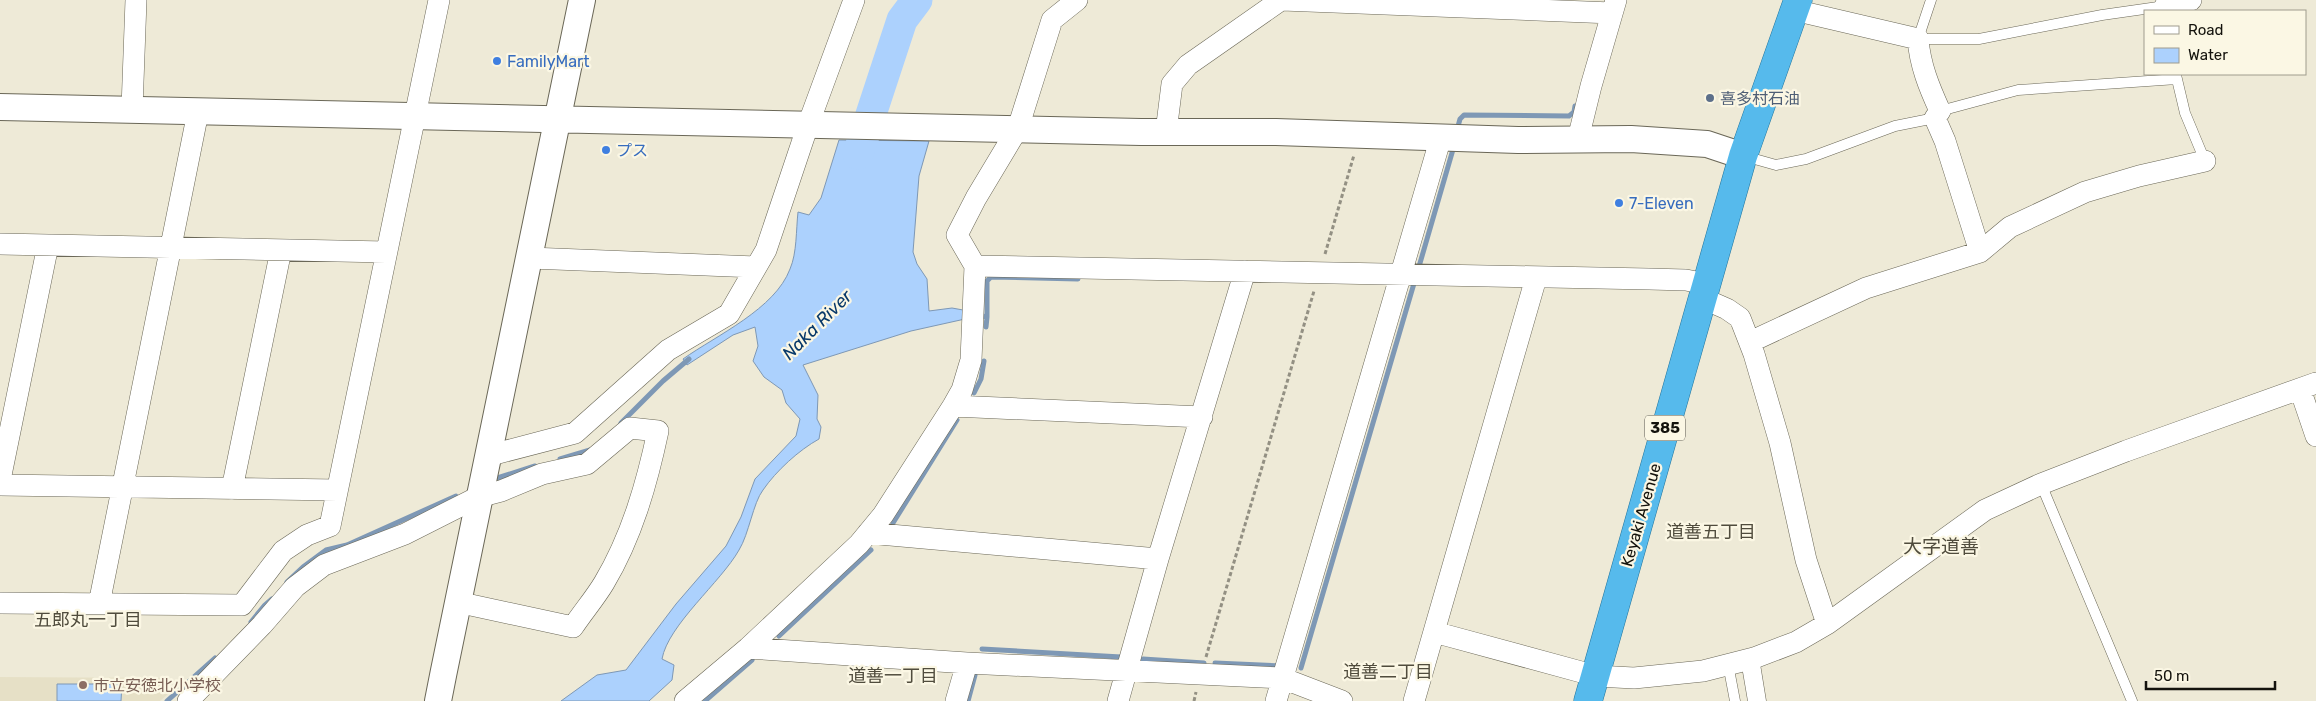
<svg xmlns="http://www.w3.org/2000/svg" width="2316" height="701" font-family="Rubik,'Noto Sans JP',sans-serif">
<rect width="100%" height="100%" fill="#eeead7"/>
<path fill="#e6e0c6" d="M0 677 165 678 169 693 160 701H0Z"/>
<path fill="#acd1fd" stroke="#7e98b5" d="M839 140 929 141 919 176 913 252 917 264 927 279 929 311 952 308 963 310 965 319 911 331 803 365 818 395 817 419 821 427 819 439C799 450 776 471 763 490 753 503 749 534 739 550 721 582 668 625 662 659L674 665 672 680 649 701H561L597 675 626 670 676 604 726 546 741 517 755 479 796 436 800 419 786 403 782 390 764 377 753 361 758 346 755 327 733 335 687 365 683 359C717 335 775 309 790 269 797 253 796 230 798 212L809 215 821 198Z
M57 684H122L121 701H57Z"/>
<g fill="none" stroke-linecap="round" stroke-linejoin="round">
<path stroke="#7e98b5" stroke-width="5" d="M1457 130 1460 119 1464 115 1569 116 1574 112 1575 106
M1418 270 1454 146
M982 316 987 317V281L991 277 1078 279
M986 327 987 317
M974 393 981 379 984 361
M621 423 663 381 689 359
M560 459 590 450
M491 480 535 466
M893 523 957 420
M287 582 303 567 326 550 347 545 456 496
M251 622 264 606 272 599
M779 636 871 550
M982 649 1121 657
M1143 659 1204 663
M1215 663 1281 666
M1301 668 1415 280
M167 701 215 658
M705 701 752 660
M968 701 975 675"/>
<path stroke="#acd1fd" stroke-width="31" d="M858 154 902 20 917 0"/>
<defs>
<path id="service" d="M1931 0 1918 39H1979L2102 15 2165 6
M2176 75 2185 113 2205 161
M1940 111 2018 90 2177 79
M1744 156 1776 165 1806 159 1895 126 1935 118
M2041 484 2132 701
M1754 658 1761 701
M1746 660 1753 701
M1728 664 1735 701"/>
<path id="minor" d="M1282 0 1612 13
M2165 6 2191 0
M1794 10 1918 39C1920 65 1929 87 1940 111L1935 118 1945 141 1980 252
M132 109 136 0
M1166 132 1172 84 1188 65 1281 0
M1578 139 1591 86 1616 0
M0 244 386 252
M530 258 756 267
M975 266 1649 279 1686 280 1706 284
M1702 298 1727 309 1740 318 1754 354 1780 443 1806 560 1827 624
M1750 342 1866 288 1980 252 2010 227 2085 192 2139 176 2205 161
M2300 389 2316 436
M953 406 1202 417
M487 456 575 433 668 350 729 314 766 250 808 125 854 0
M0 480 48 245
M0 485 337 490
M232 489 281 250
M868 533 1158 559
M0 603 242 605 283 551 307 535 330 526 439 0
M99 604 198 112
M1434 632 1596 676 1634 678 1703 671 1754 658 1796 642 1827 624 1985 510 2041 484 2126 451 2316 383
M748 648 967 663 1282 678 1342 701
M188 701 262 625 295 587 324 565 405 534 478 497 501 491 542 474 587 464 630 428 658 431C647 483 632 536 604 583 595 598 583 612 573 627L457 602
M685 701 748 648 859 544 883 515 953 406 962 390 971 360 975 266 957 235 976 198 1018 128 1052 20 1077 0
M956 701 967 663
M1118 701 1158 559 1245 271
M1276 701 1441 137
M1414 701 1536 278"/>
<path id="tertiary" d="M0 107 1141 132H1276L1518 140 1631 139 1707 144 1743 156
M438 701C484 467 535 234 582 0"/>
<path id="trunk" d="M1588 701 1743 156 1798 0"/>
</defs>
<use href="#service" stroke="#6a6757" stroke-width="11"/>
<use href="#minor" stroke="#6a6757" stroke-width="22"/>
<use href="#tertiary" stroke="#6a6757" stroke-width="28"/>
<use href="#trunk" stroke="#23749b" stroke-width="29"/>
<path stroke="#939083" stroke-width="3" stroke-dasharray="4 2.5" stroke-linecap="butt" d="M1325 254 1354 155
M1206 657 1314 291
M1194 701 1196 692"/>
<use href="#service" stroke="#fff" stroke-width="10"/>
<use href="#minor" stroke="#fff" stroke-width="21"/>
<use href="#tertiary" stroke="#fff" stroke-width="26"/>
<use href="#trunk" stroke="#56baec" stroke-width="28"/>
</g>
<g fill="#3f7fe0" stroke="#fbf7e4" stroke-width="2">
<circle cx="497" cy="61" r="5"/>
<circle cx="606" cy="150" r="5"/>
<circle cx="1619" cy="203" r="5"/>
</g>
<circle fill="#5c6f8a" stroke="#fbf7e4" stroke-width="2" cx="1710" cy="98" r="5"/>
<circle fill="#8d6e63" stroke="#fbf7e4" stroke-width="2" cx="83" cy="685" r="5"/>
<g text-anchor="middle" dominant-baseline="central" stroke-width="4.5" stroke-linejoin="round" paint-order="stroke">
<rect fill="#fbf7e4" stroke="#59574e" stroke-width="1" x="1645" y="415.5" width="40" height="25" rx="4"/>
<g font-size="15" font-weight="bold" fill="#14130d">
<text x="1665" y="428">385</text>
</g>
<g font-size="16" fill="#366cbe" stroke="#fbf7e4" text-anchor="start">
<text x="507" y="61">FamilyMart</text>
<text x="616" y="150">プス</text>
<text x="1629" y="203">7-Eleven</text>
</g>
<g font-size="16" fill="#4e5e75" stroke="#fbf7e4" text-anchor="start">
<text x="1720" y="98">喜多村石油</text>
</g>
<g font-size="16" fill="#14130d" stroke="#fbf7e4">
<text transform="translate(1641 515) rotate(-74)">Keyaki Avenue</text>
</g>
<g font-size="16" fill="#785e54" stroke="#fbf7e4" text-anchor="start">
<text x="93" y="685">市立安徳北小学校</text>
</g>
<g font-size="18" font-style="italic" fill="#093a6a" stroke="#fbf7e4">
<text transform="translate(817 325) rotate(-45)">Naka River</text>
</g>
<g font-size="18" fill="#504c3d" stroke="#fbf7e4">
<text x="1711" y="532">道善五丁目</text>
<text x="88" y="620">五郎丸一丁目</text>
<text x="1388" y="672">道善二丁目</text>
<text x="893" y="676">道善一丁目</text>
</g>
<g font-size="19" fill="#504c3d" stroke="#fbf7e4">
<text x="1941" y="546">大字道善</text>
</g>
</g>
<rect x="2144" y="10" width="162" height="65" fill="#fbf7e4" stroke="#9f9c8e"/>
<rect x="2154" y="26" width="25" height="8" fill="#ffffff" stroke="#9f9c8e"/>
<text x="2188" y="35" font-size="15" fill="#14130d">Road</text>
<rect x="2154" y="48" width="25" height="15" fill="#acd1fd" stroke="#9f9c8e"/>
<text x="2188" y="60" font-size="15" fill="#14130d">Water</text>
<path d="M2146 681v8h129v-8" fill="none" stroke="#14130d" stroke-width="2.5"/>
<text x="2154" y="681" font-size="15" fill="#14130d" stroke="#fbf7e4" stroke-width="4" paint-order="stroke">50 m</text>
</svg>
